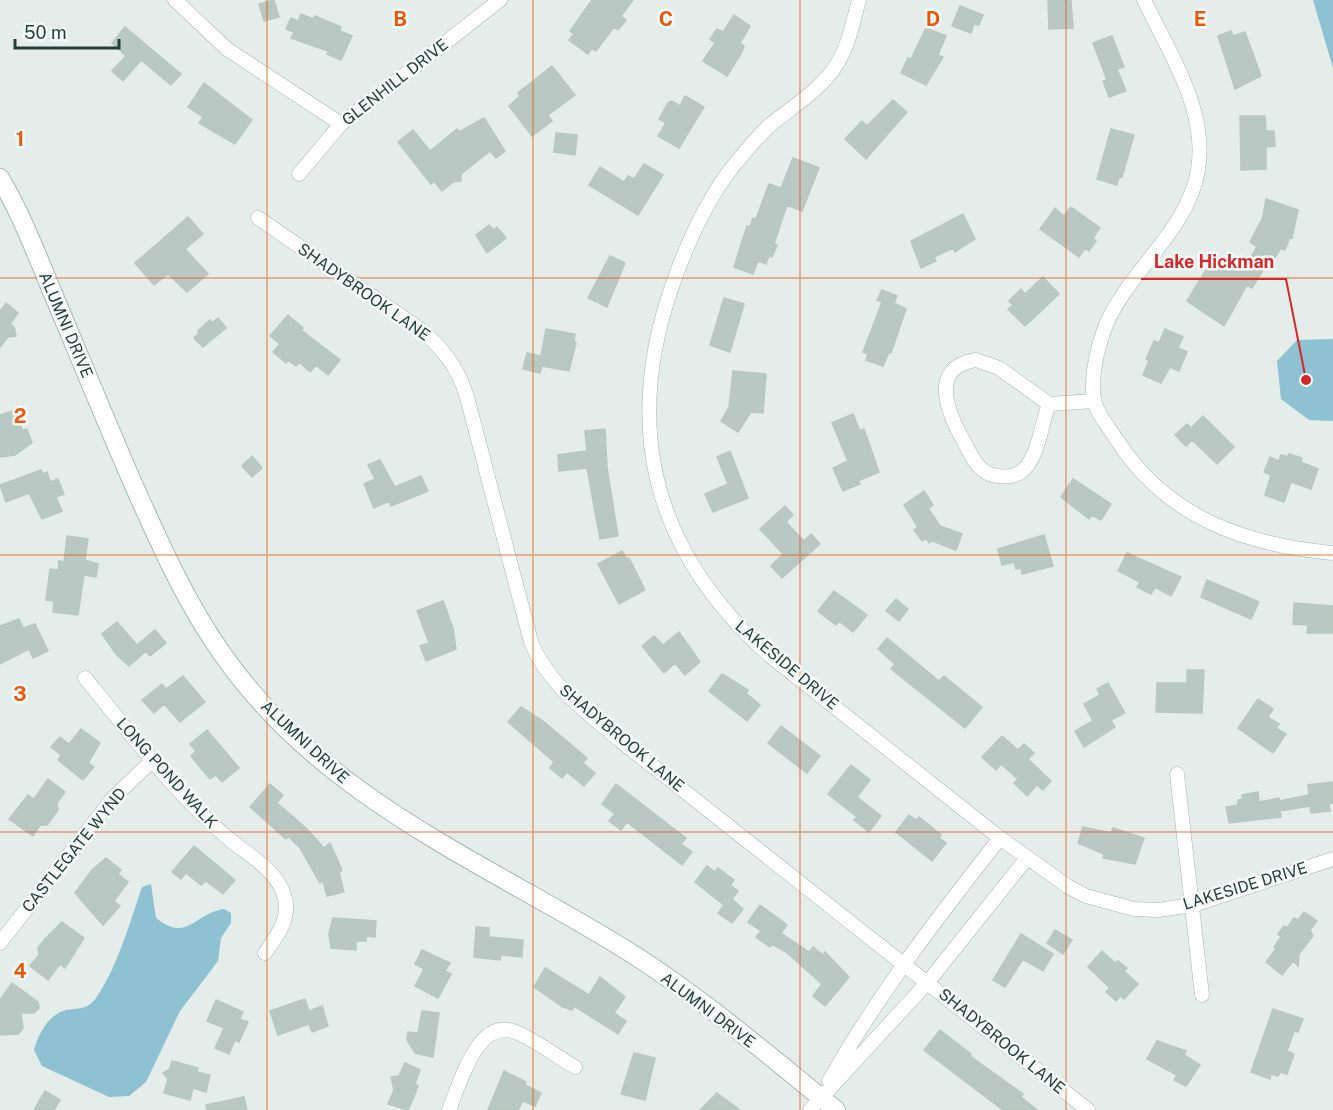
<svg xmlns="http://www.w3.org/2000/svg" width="1333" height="1110" font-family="'Public Sans',sans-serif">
<rect width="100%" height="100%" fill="#e4edea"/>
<path fill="#8ec1d1" d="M1313 0H1333V68Z
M1333 339V421L1309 420 1281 399 1277 361 1297 340Z
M151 884 156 918C188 943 193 914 224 909L231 913V923L221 938 218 961 180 1011 146 1082 129 1096 109 1097 42 1066 34 1050C38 1035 47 1017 63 1011 75 1007 86 1012 96 998 117 968 130 922 142 887Z"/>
<path fill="#b9c8c3" stroke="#b7c7c1" stroke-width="1.5" d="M274 0 279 17 264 21 259 4Z
M592 0H633L621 16 626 20 618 30 614 27 596 51 592 48 588 54 569 40 574 34 570 31Z
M1048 0H1071L1073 28 1049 29Z
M960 6 983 15 979 25 974 24 971 33 952 26Z
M301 14 313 19 315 16 341 27 340 31 352 36 341 60 327 54 328 51 291 38 294 32 286 29 291 18 298 21Z
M734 15 750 26 740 43 744 46 742 52 727 76 703 61 715 43 710 39 717 29 723 32Z
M125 27 181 74 171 85 141 60 123 81 112 71 126 56 112 43Z
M926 28 946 36 938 55 943 57 926 85 901 73 908 58 911 59Z
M1231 31 1233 36 1245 32 1261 76 1235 89 1218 36Z
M1112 36 1124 67 1117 69 1126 91 1109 97 1103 81 1107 80 1093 43Z
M552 66 575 95 548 115 552 121 532 136 509 106 520 96 518 93Z
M204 83 252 120 235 144 199 123 203 117 188 107Z
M685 96 704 107 679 148 658 136 666 123 659 119 668 103 672 101 680 106Z
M893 100 907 112 866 159 845 139 862 121 867 126Z
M1240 116H1265L1266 131H1274L1275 146 1266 147V169L1241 170Z
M484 118 505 151 496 158 490 151 461 174V181L453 182 442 191 434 181 431 184 398 142 413 130 430 151 457 129 459 132Z
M1111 129 1134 135 1122 177 1119 176 1117 185 1097 179Z
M556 133 577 135 575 155 554 152Z
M793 158 819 168 802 211 787 205 774 244 777 245 772 257 769 256 766 264 758 261 753 274 734 267 747 226 750 227 753 218 756 219 769 184 781 188Z
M644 164 663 175 638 215 589 185 600 167 624 182 628 176 634 179Z
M1266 199 1298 210 1292 238 1290 237 1285 250 1281 248 1268 269 1265 267 1252 288 1247 285 1224 326 1187 301 1215 255 1242 271 1257 247 1250 242 1263 217Z
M1071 207 1100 228 1093 238 1096 241 1089 251 1085 248 1079 257 1040 229 1055 208 1064 216Z
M963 214 975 239 955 252 953 248 934 257 936 261 921 268 911 241Z
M188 217 203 234 185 249 208 274 187 292 168 274 154 285 135 263Z
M489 225 494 230 497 227 506 238 487 253 476 235Z
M610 256 625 263 607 307 588 298Z
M1043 277 1059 294 1025 326 1008 309 1013 305 1009 301 1021 289 1025 294Z
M882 290 897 296 894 303 906 309 891 353 889 352 883 366 866 360 868 354 863 352 882 302 877 300Z
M724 298 744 304 730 352 710 345Z
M6 303 18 313 10 324 14 327 16 336 8 337 0 347V311Z
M288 315 303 328 301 330 340 360 328 375 316 365 310 372 299 362 296 366 288 360 286 363 273 352 280 344 270 336Z
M218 318 226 328 203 347 194 338 199 333 198 331 210 320 212 323Z
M546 329 575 334 574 342 576 343 569 371 542 366 540 373 523 369 527 353 541 356Z
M1165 329 1183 337 1178 348 1187 352 1179 371 1170 367 1161 383 1143 375 1149 361 1146 359 1154 341 1159 343Z
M733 371 766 374 763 413 751 412 738 432 721 421 729 407Z
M15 410 22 430 27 429 32 443 15 455 0 457V415Z
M853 414 860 431 864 429 879 472 858 481 860 484 843 491 833 468 848 461 832 423Z
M1203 416 1234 447 1217 464 1192 440 1186 446 1175 435 1187 424 1191 428Z
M605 429 607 468 618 536 600 539 587 468 559 471 558 455 587 451 585 431Z
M730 451 748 498 713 512 705 494 728 484 717 457Z
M1289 454 1302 458 1301 462 1318 469 1311 489 1291 482 1284 502 1265 495 1271 475 1264 472 1270 457 1279 461 1281 455 1288 457Z
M252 456 262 468 252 477 242 466Z
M380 460 395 487 421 476 428 491 391 506 389 501 374 508 364 484 375 479 368 465Z
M41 470 43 474 47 472 50 482 58 479 64 494 56 497 62 511 42 519 29 493 6 502 0 485Z
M1073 479 1111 504 1101 520 1092 515 1089 519 1061 497Z
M924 491 933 505 928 508 940 526 962 534 956 550 932 541 929 543 926 538 922 541 914 530 918 527 904 505Z
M785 506 793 515 786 522 804 541 811 534 820 544 782 578 771 566 783 554 760 529Z
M1044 535 1053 566 1022 574 1021 568 1016 569 1014 562 1002 565 998 549Z
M67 536 88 539 85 560 98 564 96 577 84 575 78 615 53 612 54 601 46 600 50 569 58 570 59 561 64 562Z
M622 551 627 559 629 558 645 590 619 604 598 564Z
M1127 553 1181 577 1171 596 1155 587 1151 594 1137 587 1140 582 1118 571Z
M1207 580 1259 602 1251 619 1201 597Z
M834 591 867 615 853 632 839 621 836 625 818 611Z
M896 599 908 609 899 621 886 611Z
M443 601 453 628 456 649 426 661 420 646 429 643 417 611Z
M1294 603 1333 606V633H1307L1308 625 1293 624Z
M19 619 23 628 35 624 48 651 33 658 29 649 0 664V626Z
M117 622 137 645 155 630 166 643 150 656 146 651 129 666 116 654 102 634Z
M679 632 700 662 685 675 675 663 664 673 642 646 654 636 663 645Z
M887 638 939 681 944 676 982 707 965 728 891 669 895 664 878 649Z
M1187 670H1204L1202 713 1156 712 1157 683H1187Z
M722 674 748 690 746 693 760 705 747 721 709 691Z
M183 676 205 702 180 722 164 704 154 713 142 700 162 684 166 689Z
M1108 683 1125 713 1111 720 1115 727 1084 747 1075 731 1093 721 1084 704 1100 695 1097 689Z
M1258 699 1273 709 1268 717 1279 724 1276 728 1286 734 1273 753 1238 728Z
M521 707 543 721 587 758 583 763 595 773 584 786 567 772 562 778 550 768 554 762 508 722Z
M781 726 820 756 807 773 768 743Z
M81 729 100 743 88 763 94 767 83 780 58 760 61 755 51 747 60 737 69 744Z
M207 730 239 768 222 782 216 775 210 779 191 756 196 751 190 744Z
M1002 736 1018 750 1024 744 1034 753 1028 759 1051 781 1043 790 1037 785 1027 796 1014 783 1018 779 1001 764 996 770 982 757Z
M851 765 870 780 857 797 881 816 869 832 854 820 857 817 828 794Z
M48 779 65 792 57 803 58 810 47 825H40L33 836 9 819 28 795 34 799Z
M1333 782V803L1329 804 1330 811 1311 813 1310 806 1280 811 1281 817 1229 823 1226 807 1238 805V800L1243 799 1242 795 1258 792 1259 802 1279 798V801L1309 795 1308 785Z
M270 784 283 795 277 803 306 828 324 848 330 843 342 870 339 873 344 892 327 896 323 881 320 883 300 848 288 836 286 839 250 807Z
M616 784 686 838 681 844 692 852 682 865 627 822 621 830 609 821 615 814 602 804Z
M909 815 916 820 919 817 941 835 939 838 946 843 932 861 896 832Z
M1083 827 1111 833 1113 828 1144 838 1135 864 1103 858 1104 854 1078 843Z
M194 846 235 880 223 894 206 881 201 885 186 873 181 879 172 872Z
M106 858 121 870 118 874 128 882 114 901 120 906 103 925 75 893 92 870Z
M707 866 715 872 718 868 734 880 730 885 738 891 732 899 743 909 732 923 718 913 724 905 695 882Z
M760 905 787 925 781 933 809 952 813 947 823 955 825 952 849 977 825 1006 813 996 822 984 786 952 772 944 770 947 756 937 761 931 748 922Z
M1304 912 1317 921 1310 930 1313 936 1299 954 1298 966 1293 961 1282 975 1266 962 1276 949 1274 947 1281 937 1278 934 1284 926 1287 928 1294 918 1298 920Z
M333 918 376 921 375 937 366 936V941H356V950L331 948 329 934Z
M62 922 84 938 65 968 60 964 48 980 30 966 39 955 38 948 44 940Z
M476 927 489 928V937L523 940 522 957 501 955 500 960 474 957Z
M1055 930 1072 940 1063 954 1047 943Z
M1021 934 1053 954 1043 971 1023 959 1005 987 993 980Z
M422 950 450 963 445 971 451 974 438 998 415 986 424 969 415 964Z
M1102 951 1115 963 1118 961 1127 968 1124 971 1138 984 1124 999 1120 996 1116 1001 1106 992 1110 988 1088 967Z
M545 968 589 995 600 977 625 997 614 1013 626 1021 618 1034 574 1006 572 1010 563 1007 534 987Z
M12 983 38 1002 39 1008 34 1013H21L23 1028 18 1034 0 1035V1000Z
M305 999 309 1011 322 1006 328 1026 312 1032 309 1024 278 1035 270 1011Z
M216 1000 243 1012 240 1019 248 1022 239 1042 235 1040 229 1054 215 1048 224 1028 207 1021Z
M1273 1009 1303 1019 1298 1032 1294 1031 1287 1051 1294 1054 1287 1074 1280 1072 1278 1076 1271 1074 1270 1079 1251 1072Z
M422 1011 439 1013 433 1057 415 1053 407 1040 408 1032 418 1033Z
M940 1030 971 1054 970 1056 1023 1094 1021 1097 1037 1110H1003L924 1050Z
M1157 1041 1186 1051 1184 1055 1200 1065 1186 1086 1174 1080 1177 1075 1147 1059Z
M634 1053 655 1058 645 1100 621 1094Z
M172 1061 198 1068 197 1072 210 1075 206 1092 193 1088 190 1100 164 1093 168 1079 163 1073 170 1069Z
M405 1063 420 1070 415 1084 418 1086 415 1094 408 1110 388 1104 394 1090 391 1077 399 1076Z
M504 1071 526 1082 525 1085 541 1093 535 1106 523 1101 518 1110H488Z
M45 1091 60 1100 54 1110H34Z
M717 1093 740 1110H700Z
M244 1097 247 1110H207L206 1105Z"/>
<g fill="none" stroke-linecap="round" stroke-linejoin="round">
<defs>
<path id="minor" d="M175 0 227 49 341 124
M859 0C853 21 849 45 837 64 822 89 792 107 770 125 756 138 743 154 731 169 706 202 689 239 675 278 621 424 652 551 769 655L1000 838 1067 886 1086 896 1134 909 1158 910 1193 905 1333 859
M1144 0C1169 52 1208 110 1198 170 1188 231 1129 270 1106 325 1098 345 1090 378 1094 400 1097 414 1110 429 1117 440 1166 517 1245 545 1333 553
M299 174 341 124 500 0
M258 218 420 329C443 348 458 368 467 397L531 642C549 686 587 712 622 742L1088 1110
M976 360 999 368 1049 404C1041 424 1039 457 1022 471 1012 479 992 478 983 470 973 463 969 450 963 440 948 413 928 367 976 360Z
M1049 404 1094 401
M85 678C132 735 176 796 234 843 252 857 277 872 284 895 292 916 277 936 265 953
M1177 774 1202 995
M0 943 113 798 152 761
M829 1081C879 993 938 917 1000 838
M449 1110C460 1083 478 1014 518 1033 538 1042 556 1056 575 1067
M810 1110 928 982 1027 858"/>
<path id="secondary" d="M0 178C22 215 37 256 54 296 81 360 107 424 135 488 161 546 186 603 223 655 322 796 475 858 618 945 695 992 766 1053 836 1110"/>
</defs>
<use href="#minor" stroke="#a7b5b2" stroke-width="15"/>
<use href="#secondary" stroke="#a3b9b3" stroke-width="20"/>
<use href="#minor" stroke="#fff" stroke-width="14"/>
<use href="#secondary" stroke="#fff" stroke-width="18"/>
</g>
<path fill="none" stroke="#e8590c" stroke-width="1.5" stroke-opacity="0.55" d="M267 0V1110M533 0V1110M800 0V1110M1066 0V1110M0 278H1333M0 555H1333M0 832H1333"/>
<g text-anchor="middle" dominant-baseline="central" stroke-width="5" stroke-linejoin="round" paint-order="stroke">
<g font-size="16" fill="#243f3a" stroke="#f5faf8">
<text transform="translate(395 82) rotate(-38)">GLENHILL DRIVE</text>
<text transform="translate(364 292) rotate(35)">SHADYBROOK LANE</text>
<text transform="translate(66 325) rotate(67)">ALUMNI DRIVE</text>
<text transform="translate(787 665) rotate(40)">LAKESIDE DRIVE</text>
<text transform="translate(622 738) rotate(40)">SHADYBROOK LANE</text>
<text transform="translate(305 742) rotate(43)">ALUMNI DRIVE</text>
<text transform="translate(167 773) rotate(48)">LONG POND WALK</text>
<text transform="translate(74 850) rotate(-51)">CASTLEGATE WYND</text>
<text transform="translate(1245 886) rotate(-17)">LAKESIDE DRIVE</text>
<text transform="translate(708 1010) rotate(37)">ALUMNI DRIVE</text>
<text transform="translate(1002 1041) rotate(39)">SHADYBROOK LANE</text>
</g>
</g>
<g font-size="20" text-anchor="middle" font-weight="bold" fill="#e8590c" stroke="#f5faf8" stroke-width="5" stroke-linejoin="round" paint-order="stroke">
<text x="400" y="26">B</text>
<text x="666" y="26">C</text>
<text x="933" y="26">D</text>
<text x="1200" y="26">E</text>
<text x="20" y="146">1</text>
<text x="20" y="423">2</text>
<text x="20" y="701">3</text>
<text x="20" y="978">4</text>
</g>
<path fill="none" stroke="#d62828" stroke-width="2" d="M1306 380L1286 279H1141"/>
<circle fill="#d62828" stroke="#f5faf8" stroke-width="2" cx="1306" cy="380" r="6"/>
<g font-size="18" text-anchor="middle" font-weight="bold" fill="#d62828" stroke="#f5faf8" stroke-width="5" stroke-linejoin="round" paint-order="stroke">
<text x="1214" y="268">Lake Hickman</text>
</g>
<path d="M15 39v9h104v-9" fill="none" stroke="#243f3a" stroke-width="3"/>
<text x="24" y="39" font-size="18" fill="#243f3a" stroke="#f5faf8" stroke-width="4.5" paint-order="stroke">50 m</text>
</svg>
